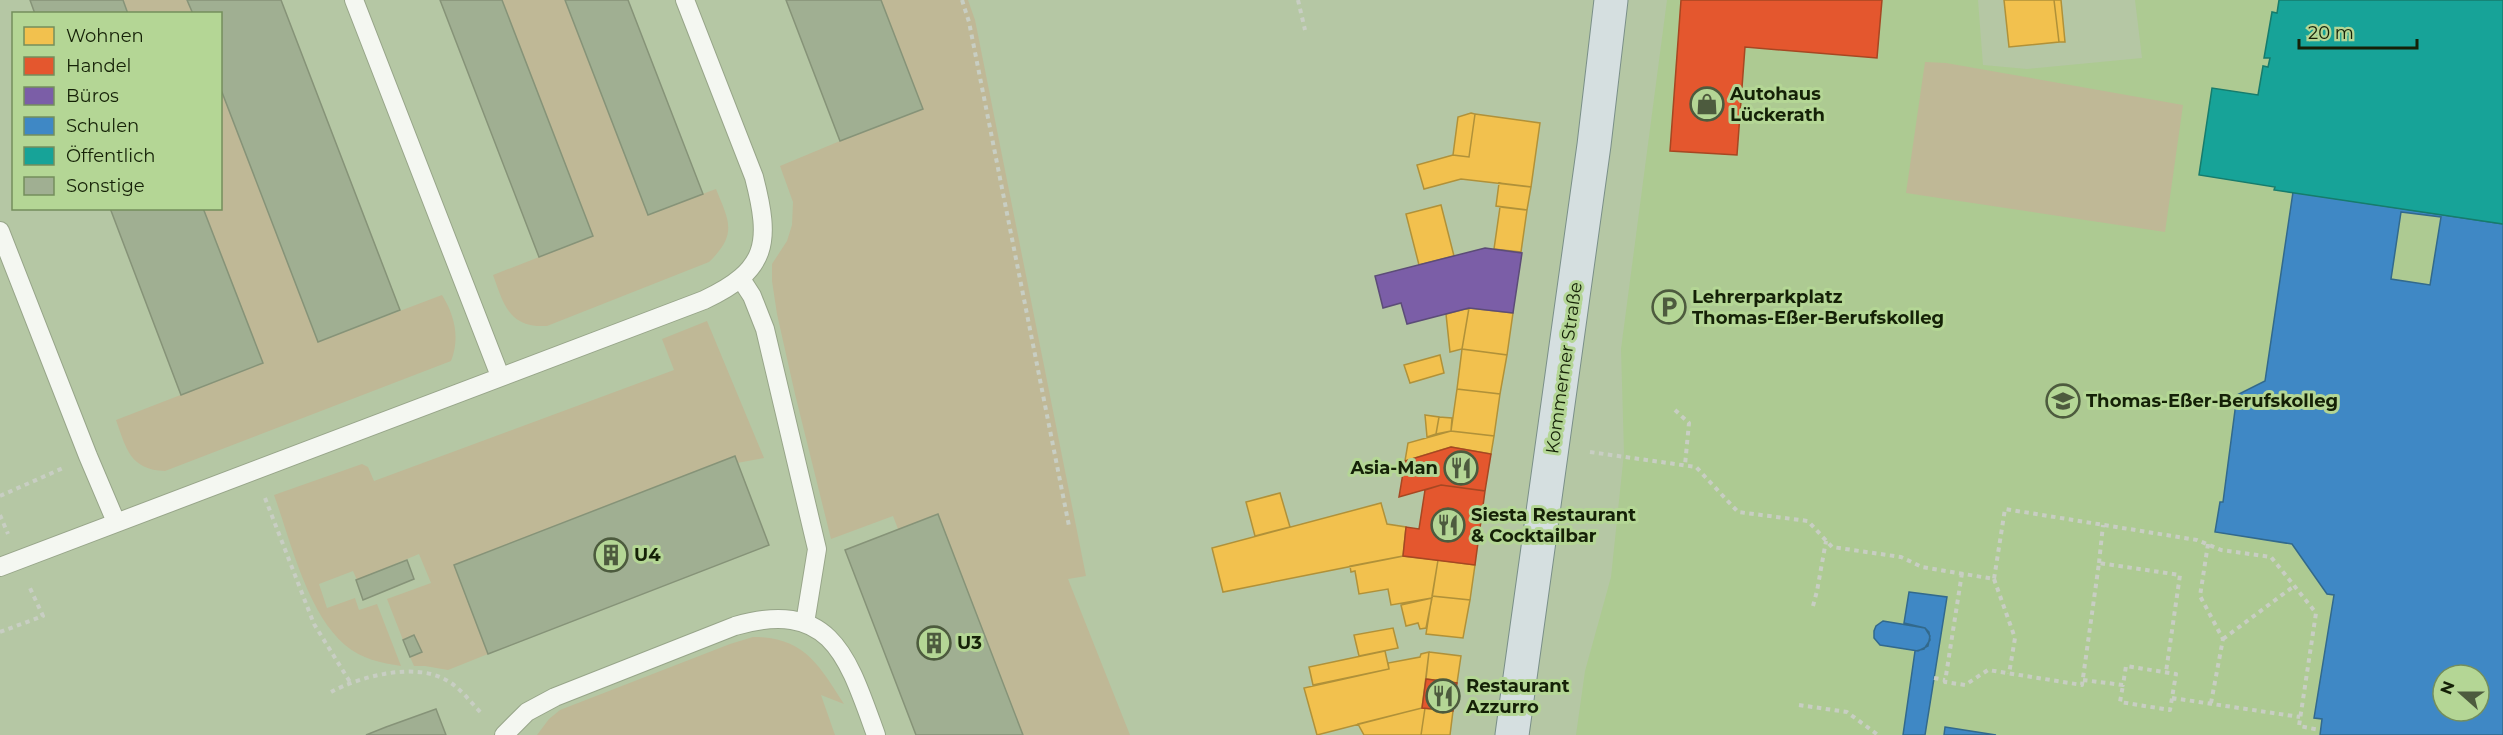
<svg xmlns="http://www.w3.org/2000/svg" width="2503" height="735" font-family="Montserrat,sans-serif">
<rect width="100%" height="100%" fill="#b5c7a4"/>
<path fill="#adca92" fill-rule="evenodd" d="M1667 0H1978L1983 65 2027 69 2142 58 2135 0H2503V735H1576L1585 671 1611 577 1624 453 1621 349ZM2443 675H2479V711H2443Z"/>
<path fill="#bfb896" d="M123 0H187L193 13H128Z
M502 0H565L648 214 716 189C729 221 738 234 709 262L547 326C509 328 504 305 493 275L593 236Z
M881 0H968L975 20 1086 576 1068 579 1130 735H1023L898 529 893 516 831 539 795 394 777 314 772 281V264L787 241 792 225 793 202 780 166 840 141Z
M1925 62 1946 63 2183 105 2165 232 1906 193Z
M221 87 318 342 442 295C455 316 460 338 451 361L165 471C130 470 126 448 116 420L263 363 203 209 220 208Z
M707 321 764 458 737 463 734 457 454 565 488 654 448 670 425 666H414L410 657 421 651 414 635 403 640 387 599 431 583 419 554 357 580 353 571 319 584 327 608 355 598 359 610 377 604 401 666C382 663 361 659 345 645 307 612 291 542 274 495L362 464 368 467 374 481 674 370 662 339Z
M753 637C804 637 819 665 844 704L821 695 835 735H537L549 719 560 710 730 644Z"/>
<path fill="#f2c14e" stroke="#b09139" stroke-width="1.5" d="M2004 0H2054L2059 42 2009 47Z
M2054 0H2061L2065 42H2059Z
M1471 113 1475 114 1469 157 1453 155 1458 117Z
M1475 114 1540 123 1531 187 1461 179 1424 189 1417 165 1453 155 1469 157Z
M1499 183 1531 187 1527 210 1496 206Z
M1441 205 1454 256 1419 265 1406 214Z
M1500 207 1527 210 1521 252 1494 249Z
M1469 308 1513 313 1507 355 1462 349Z
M1469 308 1462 349 1450 352 1446 314Z
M1462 349 1507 355 1500 394 1457 389Z
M1440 355 1444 373 1410 383 1404 365Z
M1457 389 1500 394 1494 436 1451 431Z
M1425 415 1439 417 1436 434 1427 437Z
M1439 417 1452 418 1451 431 1436 434Z
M1451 431 1494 436 1491 454 1451 447 1405 461 1408 443Z
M1280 493 1290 527 1255 536 1246 502Z
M1381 503 1387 524 1406 527 1403 556 1223 592 1212 548Z
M1403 556 1438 560 1432 598 1391 605 1388 589 1359 594 1355 571 1351 572 1350 566Z
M1438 560 1475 565 1470 600 1432 596Z
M1432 596 1470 600 1463 638 1426 634Z
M1432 598 1426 628 1420 629 1418 623 1406 626 1401 605Z
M1393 628 1398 648 1359 656 1354 635Z
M1385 651 1389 669 1313 685 1309 667Z
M1429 652 1461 656 1457 683 1426 679Z
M1429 652 1422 708 1317 735 1304 688 1389 669 1388 663 1420 657 1421 654Z
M1422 708H1425L1421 735H1364L1358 724Z
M1425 708 1453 711 1450 735H1421Z"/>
<path fill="#e4572e" stroke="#a64722" stroke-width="1.5" d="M1681 0H1882L1877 58 1745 47 1737 155 1670 151Z
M1451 447 1491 454 1485 491 1441 485 1399 497 1405 461Z
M1441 485 1485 491 1475 565 1403 556 1406 527 1419 529 1425 490Z
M1426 679 1457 683 1453 711 1422 708Z"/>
<path fill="#7b5ea7" stroke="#5c4c77" stroke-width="1.5" d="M1485 248 1522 253 1513 313 1469 308 1407 324 1401 303 1383 308 1375 276Z"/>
<path fill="#3f88c5" stroke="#32698c" stroke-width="1.5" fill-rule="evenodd" d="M2293 192 2503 224V735H2320L2322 719 2314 718 2334 595 2327 594 2292 544 2215 532 2220 502H2223L2237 395 2265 381ZM2401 212 2441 217 2430 285 2391 279ZM2443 675H2479V711H2443Z
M1909 592 1947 597 1925 735H1903L1915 651 1924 649 1930 640 1929 632 1925 628 1904 623Z
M1883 621 1925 628 1930 636 1928 646 1918 651 1880 645 1874 638V631L1876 626Z
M1945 727 1996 735H1944Z"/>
<path fill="#17a398" stroke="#167c6c" stroke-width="1.5" d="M2279 0H2503V224L2274 190 2275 187 2199 175 2212 88 2258 95 2263 66 2268 67 2270 58H2264L2272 12 2277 13Z"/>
<path fill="#a0af92" stroke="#869378" stroke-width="1.5" d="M30 0H123L128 14H35Z
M187 0H281L400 310 318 342 220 87V14H193Z
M440 0H502L593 236 539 257Z
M565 0H628L703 194 648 215Z
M786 0H881L923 109 840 141Z
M110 208H203L263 363 181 395Z
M735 456 769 545 488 654 454 565Z
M938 514 1023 735H916L845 550Z
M407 560 414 579 363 600 356 580Z
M414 635 422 652 410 657 403 640Z
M436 709 446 735H366L386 727Z"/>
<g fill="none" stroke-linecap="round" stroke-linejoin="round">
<defs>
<path id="lane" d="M354 0 500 376
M0 231 88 456 116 522
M741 279 752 296 765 329 817 549 805 623
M0 567 704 300C768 270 771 243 754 177L685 0
M504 735 527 712 555 697 735 626C832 598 848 658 876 735"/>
<path id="primary" d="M1512 735 1594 145 1611 0"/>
</defs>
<use href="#lane" stroke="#97a589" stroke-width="20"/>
<use href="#primary" stroke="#7a8f88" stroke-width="35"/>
<path stroke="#c8cec3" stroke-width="4" stroke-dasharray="4.5 4.5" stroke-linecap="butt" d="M962 0 969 22 1069 526
M1298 0 1305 30
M1675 410 1689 423 1685 465
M1590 452 1696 467 1738 512 1808 521 1832 547 1901 557 1922 567 1994 579 2005 509 2197 540 2221 550 2271 557 2316 613 2299 726 2320 730
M0 496 63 468
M265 498 314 624 350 682
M0 515 8 534
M2208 544 2200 596 2223 639 2211 703
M2099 563 2103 525
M1962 573 1945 682 1965 685 1988 670 2082 685 2099 563 2180 575 2166 672
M1994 579 2015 638 2009 674
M1813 606 1817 591 1826 541
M0 632 43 616 30 588
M2223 639 2294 586
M1934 678 1945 680
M2083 680 2123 685 2126 666 2176 674 2170 710 2120 702 2123 685
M331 692C361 676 415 662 446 680 460 687 472 704 483 715
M2172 698 2300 717
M1799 705 1847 712 1878 735"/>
<use href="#lane" stroke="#f4f7f1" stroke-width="18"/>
<use href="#primary" stroke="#d5dfe0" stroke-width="33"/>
</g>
<defs>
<symbol id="shop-ring" viewBox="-11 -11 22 22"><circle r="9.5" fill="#b4d695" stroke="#4d5b3e" stroke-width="1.5"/><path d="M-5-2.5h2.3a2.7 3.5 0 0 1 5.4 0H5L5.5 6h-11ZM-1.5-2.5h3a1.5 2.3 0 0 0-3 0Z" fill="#4d5b3e"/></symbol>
<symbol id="parking-ring" viewBox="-11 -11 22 22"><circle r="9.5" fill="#b4d695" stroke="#4d5b3e" stroke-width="1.5"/><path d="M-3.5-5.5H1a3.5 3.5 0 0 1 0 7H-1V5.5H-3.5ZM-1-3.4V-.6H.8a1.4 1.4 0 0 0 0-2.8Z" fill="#4d5b3e"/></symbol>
<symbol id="university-ring" viewBox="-11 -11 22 22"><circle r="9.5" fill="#b4d695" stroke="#4d5b3e" stroke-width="1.5"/><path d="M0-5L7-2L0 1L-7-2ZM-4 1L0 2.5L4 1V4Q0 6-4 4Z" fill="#4d5b3e"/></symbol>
<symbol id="restaurant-ring" viewBox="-11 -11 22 22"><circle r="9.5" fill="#b4d695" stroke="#4d5b3e" stroke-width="1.5"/><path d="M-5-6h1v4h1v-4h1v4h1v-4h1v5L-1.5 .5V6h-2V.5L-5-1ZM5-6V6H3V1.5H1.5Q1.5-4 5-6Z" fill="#4d5b3e"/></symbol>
<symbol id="building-ring" viewBox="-11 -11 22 22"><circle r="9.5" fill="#b4d695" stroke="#4d5b3e" stroke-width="1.5"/><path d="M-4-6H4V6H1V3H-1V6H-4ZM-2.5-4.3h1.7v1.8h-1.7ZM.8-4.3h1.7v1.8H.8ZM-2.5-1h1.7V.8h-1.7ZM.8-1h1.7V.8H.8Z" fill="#4d5b3e"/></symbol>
</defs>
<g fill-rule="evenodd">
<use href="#shop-ring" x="1688" y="85" width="38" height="38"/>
<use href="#parking-ring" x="1650" y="288" width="38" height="38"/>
<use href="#university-ring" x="2044" y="382" width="38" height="38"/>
<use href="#restaurant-ring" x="1442" y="449" width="38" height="38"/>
<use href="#restaurant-ring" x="1429" y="506" width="38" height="38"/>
<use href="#building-ring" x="592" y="536" width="38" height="38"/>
<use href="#building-ring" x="915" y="624" width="38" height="38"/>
<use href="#restaurant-ring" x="1424" y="677" width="38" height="38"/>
</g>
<g text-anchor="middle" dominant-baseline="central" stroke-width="6" stroke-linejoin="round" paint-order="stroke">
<g font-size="18" font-weight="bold" fill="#152107" stroke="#b4d695" text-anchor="start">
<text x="1730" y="94">Autohaus<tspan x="1730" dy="21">Lückerath</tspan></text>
<text x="1692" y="297">Lehrerparkplatz<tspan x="1692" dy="21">Thomas-Eßer-Berufskolleg</tspan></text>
<text x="2086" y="401">Thomas-Eßer-Berufskolleg</text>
<text x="1438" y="468" text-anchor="end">Asia-Man</text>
<text x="1471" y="515">Siesta Restaurant<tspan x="1471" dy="21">&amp; Cocktailbar</tspan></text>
<text x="634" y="555">U4</text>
<text x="957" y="643">U3</text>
<text x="1466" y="686">Restaurant<tspan x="1466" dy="21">Azzurro</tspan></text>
</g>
<g font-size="18" fill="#152107" stroke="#b4d695">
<text transform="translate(1564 368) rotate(-82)">Kommerner Straße</text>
</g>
</g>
<rect x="12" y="12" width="210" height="198" fill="#b4d695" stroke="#748e5c" stroke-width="1.5"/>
<rect x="24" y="27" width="30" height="18" fill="#f2c14e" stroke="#748e5c" stroke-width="1.5"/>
<text x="66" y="42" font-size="18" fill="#152107">Wohnen</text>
<rect x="24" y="57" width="30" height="18" fill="#e4572e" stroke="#748e5c" stroke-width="1.5"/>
<text x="66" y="72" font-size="18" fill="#152107">Handel</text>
<rect x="24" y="87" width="30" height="18" fill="#7b5ea7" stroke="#748e5c" stroke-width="1.5"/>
<text x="66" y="102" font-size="18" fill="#152107">Büros</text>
<rect x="24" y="117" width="30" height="18" fill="#3f88c5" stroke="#748e5c" stroke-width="1.5"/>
<text x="66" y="132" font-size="18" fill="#152107">Schulen</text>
<rect x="24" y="147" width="30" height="18" fill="#17a398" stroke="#748e5c" stroke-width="1.5"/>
<text x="66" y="162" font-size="18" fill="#152107">Öffentlich</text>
<rect x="24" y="177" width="30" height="18" fill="#a0af92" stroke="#748e5c" stroke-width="1.5"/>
<text x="66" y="192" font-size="18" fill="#152107">Sonstige</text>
<g transform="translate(2461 693) rotate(291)"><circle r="28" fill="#b4d695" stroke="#748e5c" stroke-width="1.5"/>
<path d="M0-4.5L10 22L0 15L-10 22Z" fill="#4d5b3e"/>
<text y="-9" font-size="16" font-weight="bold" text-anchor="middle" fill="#152107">N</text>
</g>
<path d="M2299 39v9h118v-9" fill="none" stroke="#152107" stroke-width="3"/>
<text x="2308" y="39" font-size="18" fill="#152107" stroke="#b4d695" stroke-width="4.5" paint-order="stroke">20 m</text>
</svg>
